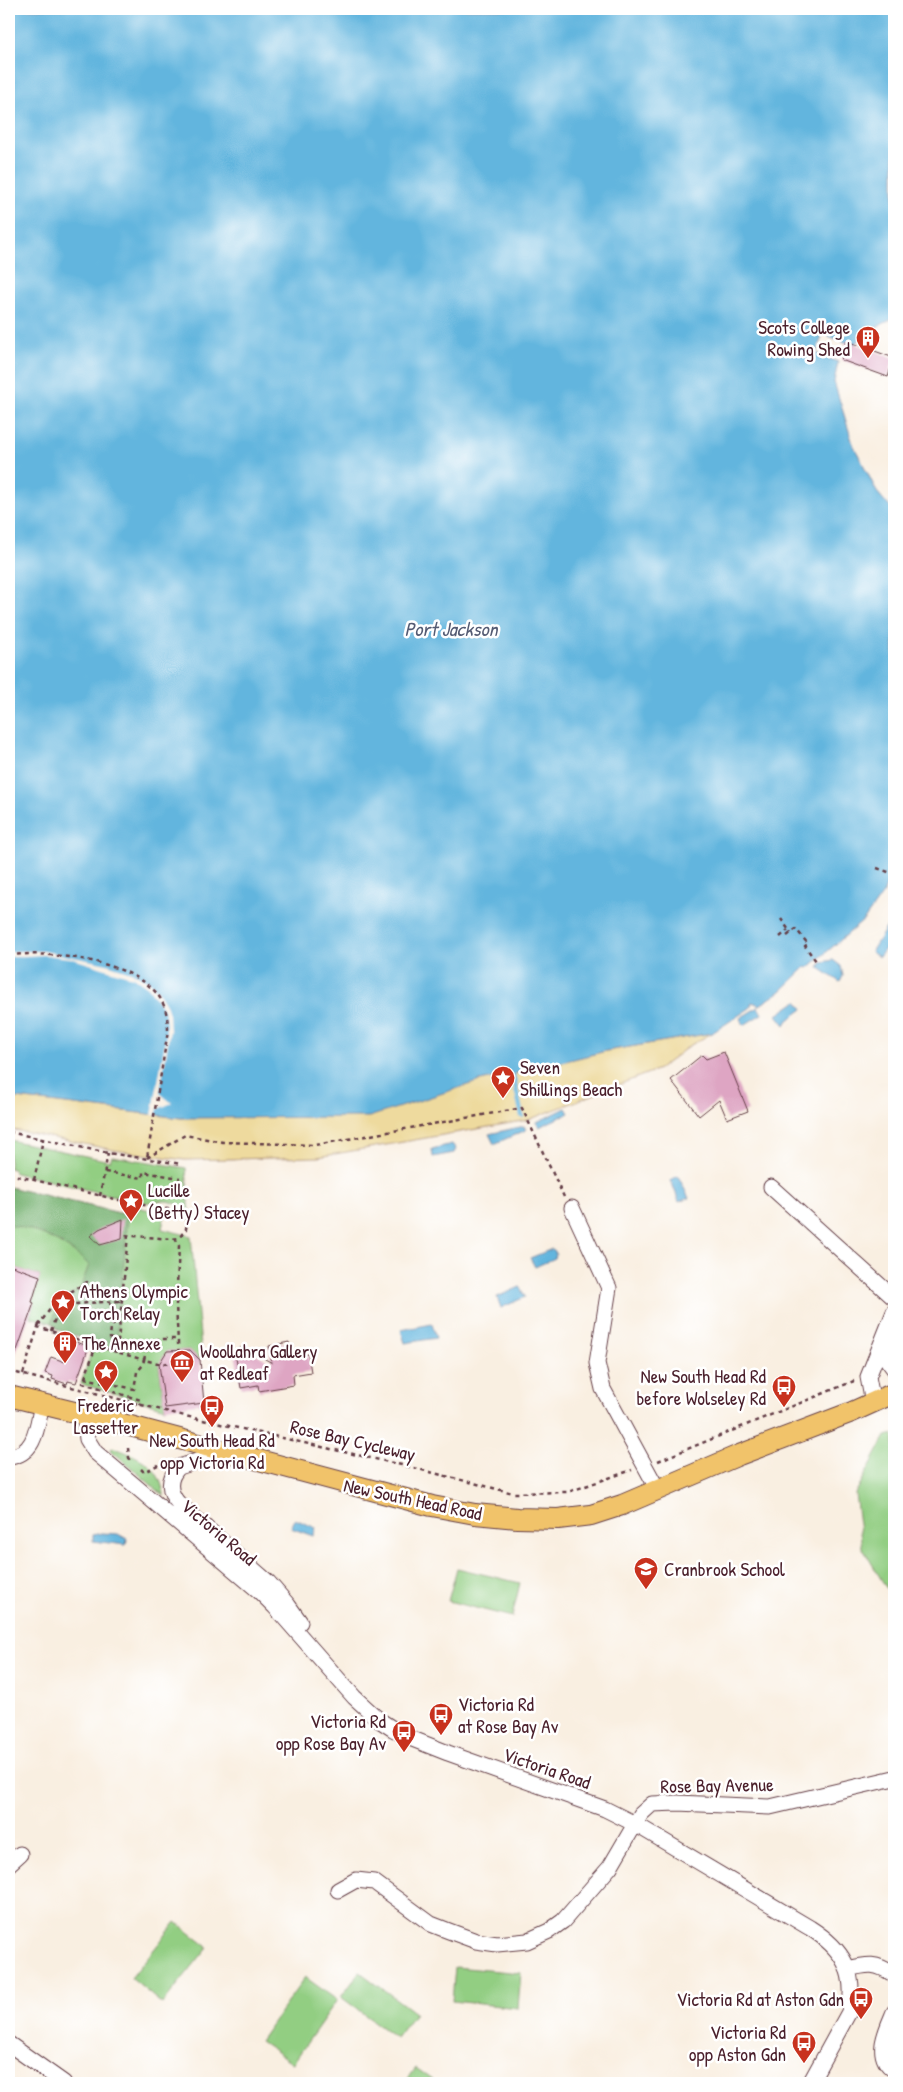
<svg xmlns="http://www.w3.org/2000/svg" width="903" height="2092" font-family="'Patrick Hand',sans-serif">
<rect width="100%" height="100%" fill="#fff"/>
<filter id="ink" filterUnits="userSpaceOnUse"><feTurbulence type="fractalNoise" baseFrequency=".02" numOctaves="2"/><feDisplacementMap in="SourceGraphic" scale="10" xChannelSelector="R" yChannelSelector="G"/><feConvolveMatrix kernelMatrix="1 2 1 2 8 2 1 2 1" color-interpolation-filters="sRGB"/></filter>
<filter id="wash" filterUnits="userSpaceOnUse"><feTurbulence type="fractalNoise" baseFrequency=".0096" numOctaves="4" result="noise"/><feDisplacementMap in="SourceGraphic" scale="20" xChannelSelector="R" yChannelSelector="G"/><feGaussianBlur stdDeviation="1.12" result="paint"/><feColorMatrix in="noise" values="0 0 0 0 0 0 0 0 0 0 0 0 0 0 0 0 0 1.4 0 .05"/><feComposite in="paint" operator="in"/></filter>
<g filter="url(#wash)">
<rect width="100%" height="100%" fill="#f9efe1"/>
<path fill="#92ce82" stroke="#6e7656" d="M9 1140 110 1161 112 1156 186 1168 190 1216C176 1198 165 1200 144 1203L15 1173 13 1169 9 1168Z
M9 1187 128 1215 130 1205 165 1214 162 1229 191 1236 201 1347 200 1360 190 1350 167 1351 159 1365 165 1408 81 1384 94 1344 80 1289 59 1302 52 1323 30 1317 34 1304 32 1302 40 1276 9 1265Z
M894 1434V1601L862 1547 855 1494 886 1436Z
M112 1447C139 1457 160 1464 164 1496L111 1450Z
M457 1568 520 1583 512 1617 448 1601Z
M176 1922 208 1947 162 2004 131 1978Z
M455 1967 521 1973 518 2008 452 2001Z
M360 1972 415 2013 396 2038 341 1997Z
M305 1977 337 2000 293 2063 260 2041Z
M416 2068 437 2083H405Z"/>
<path fill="#75b170" stroke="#60684e" d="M9 1187 128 1215 116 1350 58 1330 52 1323 59 1302 80 1289 89 1265C68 1245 38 1229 9 1225Z"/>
<path fill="#eeda9e" stroke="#9c7c64" d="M712 1033 689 1046 659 1069 528 1120 318 1157 185 1160 114 1150 9 1129V1097L181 1118 480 1081 606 1051Z"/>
<path fill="#62b5de" stroke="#566a84" d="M9 9H894V318L875 328 853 345 823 334 816 353 838 362 834 382 853 444 877 492 894 512V864L884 892 864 920 808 968 806 967 781 991 760 1005 752 1002 750 1008 712 1033 606 1051 513 1074 480 1081 369 1117 181 1118 9 1097Z
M893 917 894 937 879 957 871 952Z
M833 960 841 966 843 976 840 982 819 968 822 962Z
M797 1001 803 1009 788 1020 785 1025 777 1015Z
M758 1007 762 1014 744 1025 740 1018Z
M566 1108 569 1113 539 1127 537 1122Z
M524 1126 526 1130 494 1144 489 1134Z
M452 1144 456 1149 454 1153 433 1157 432 1149Z
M678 1176 689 1198 679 1202 671 1180Z
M552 1249 556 1254 555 1258 535 1267 530 1258Z
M520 1287 525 1297 501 1308 497 1297Z
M432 1324 436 1338 405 1343 401 1330Z
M295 1519 316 1528 313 1536 291 1528Z
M102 1533 118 1534 127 1539 126 1545 93 1541V1535Z"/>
<path fill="#f9efe1" d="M20 951H44L107 964 131 972 147 980 158 991 166 1004 169 1014 170 1030 160 1093 172 1103 158 1109 156 1116 152 1115 166 1037V1023L164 1010 148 987 135 978 70 958 45 955 9 957V952Z"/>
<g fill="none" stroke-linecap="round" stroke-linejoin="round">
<path stroke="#62b5de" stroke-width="4.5" d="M513 1074 522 1116"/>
</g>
<g id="blocks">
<path fill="#dea5c3" d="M847 341 894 358 888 377 841 360Z
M724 1052 748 1111 727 1119 719 1100 699 1116 671 1080 702 1055 706 1059Z
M123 1219 122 1239 100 1245 90 1236 99 1229Z
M9 1265 40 1276 32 1302 34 1303 11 1367H9Z
M72 1341 89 1346 76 1383 68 1381 67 1384 52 1379 53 1376 45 1373 51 1357 65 1362Z
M289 1342 292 1357 308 1354 311 1372 293 1375 294 1385 259 1391 258 1385 241 1388 235 1352 240 1348H246L272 1363 269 1346Z
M190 1350 200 1360 204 1403 165 1408 159 1364 167 1351Z"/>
</g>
</g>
<g filter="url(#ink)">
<use href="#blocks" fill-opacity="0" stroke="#643e46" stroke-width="1"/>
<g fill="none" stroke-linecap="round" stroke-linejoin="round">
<defs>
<path id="minor" d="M771 1187 894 1298
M572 1208 609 1288 597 1363 603 1389 658 1490
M885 1339 888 1361 894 1369
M873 1403 868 1377 894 1312
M84 1414 87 1439 95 1452 259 1591 275 1607 354 1697 379 1720 393 1729 410 1738 448 1753 605 1809 635 1824 810 1928C843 1949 857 1972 849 2012L810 2083
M225 1452 179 1467C167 1479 168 1492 179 1504L269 1583 288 1605 300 1622
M9 1457C36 1454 37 1426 42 1404
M9 1864 20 1854
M338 1890 356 1880 374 1882 431 1924 449 1931 476 1941 497 1944 527 1941 549 1931 563 1921 610 1867 641 1814 652 1804 677 1803 770 1807 894 1778
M847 1969C868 1964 876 1962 894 1975
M894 2012C886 2031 873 2056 894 2070
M9 2044 64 2083"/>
<path id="major" d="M9 1396 119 1423 432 1506 475 1514 517 1518 558 1519 591 1515 622 1505 739 1455 852 1412 894 1393"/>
</defs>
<use href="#minor" stroke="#643e46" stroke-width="17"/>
<use href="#major" stroke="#643e46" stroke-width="22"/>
<path stroke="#643e46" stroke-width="2.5" stroke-dasharray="4 4" stroke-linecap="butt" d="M890 373 894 364
M877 868 894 874
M781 919 791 933
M787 936 796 929 808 944 805 946 816 961
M780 937 788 930
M9 955C50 951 131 960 158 995 166 1006 168 1018 168 1031L147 1158
M9 1132 108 1153 182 1164
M147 1158 185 1135 223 1142 315 1145 522 1108 564 1197
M105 1172 143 1178V1172L180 1178
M9 1174 132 1203 179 1211 187 1221 186 1229 179 1238 172 1239 122 1235
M34 1180 43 1140
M100 1196 108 1153
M128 1235 117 1352 144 1360 143 1365 137 1372 134 1389 85 1378 83 1383 141 1400 140 1404
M175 1238 179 1246 176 1305 179 1361 162 1364 144 1360 147 1346 158 1339H177
M110 1301 111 1317 115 1319 114 1324 111 1327 110 1338 118 1346
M38 1326 56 1301 87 1282 96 1291H109
M51 1331 57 1312 74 1304 119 1301V1297H122
M9 1371 185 1416 406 1466 513 1493 568 1492 632 1470
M23 1374 38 1327 117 1352
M85 1378 96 1345
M128 1448 129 1458 133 1462
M658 1461 854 1381
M141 1469 144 1472 162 1463"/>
<use href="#minor" stroke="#fff" stroke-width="15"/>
<use href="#major" stroke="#f1c36a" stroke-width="20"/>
</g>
</g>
<defs>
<symbol id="building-pin" viewBox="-11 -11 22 30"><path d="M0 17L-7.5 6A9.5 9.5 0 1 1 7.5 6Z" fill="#c8321e" stroke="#fff"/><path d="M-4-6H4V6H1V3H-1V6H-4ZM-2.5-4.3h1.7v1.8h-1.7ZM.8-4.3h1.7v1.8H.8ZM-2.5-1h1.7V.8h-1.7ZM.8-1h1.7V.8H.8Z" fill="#fff"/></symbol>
<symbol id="sight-pin" viewBox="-11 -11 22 30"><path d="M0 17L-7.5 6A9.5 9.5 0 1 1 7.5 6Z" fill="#c8321e" stroke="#fff"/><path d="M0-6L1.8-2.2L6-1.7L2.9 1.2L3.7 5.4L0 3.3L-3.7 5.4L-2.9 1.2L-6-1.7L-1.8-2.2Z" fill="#fff"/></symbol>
<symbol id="museum-pin" viewBox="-11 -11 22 30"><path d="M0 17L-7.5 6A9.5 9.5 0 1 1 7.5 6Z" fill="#c8321e" stroke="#fff"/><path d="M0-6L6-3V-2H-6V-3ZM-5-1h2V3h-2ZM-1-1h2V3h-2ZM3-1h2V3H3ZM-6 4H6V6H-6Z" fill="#fff"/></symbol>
<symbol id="bus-pin" viewBox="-11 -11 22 30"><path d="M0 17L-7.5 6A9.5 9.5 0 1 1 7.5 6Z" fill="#c8321e" stroke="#fff"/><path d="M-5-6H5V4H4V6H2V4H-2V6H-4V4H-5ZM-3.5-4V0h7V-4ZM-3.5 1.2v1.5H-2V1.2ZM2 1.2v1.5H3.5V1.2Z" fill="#fff"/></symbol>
<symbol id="school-pin" viewBox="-11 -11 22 30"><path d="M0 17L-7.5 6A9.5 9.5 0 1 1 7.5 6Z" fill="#c8321e" stroke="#fff"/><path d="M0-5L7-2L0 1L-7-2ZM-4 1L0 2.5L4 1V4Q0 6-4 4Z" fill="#fff"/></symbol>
</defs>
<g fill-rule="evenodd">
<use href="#building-pin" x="854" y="324" width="28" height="38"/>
<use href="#sight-pin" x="489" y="1064" width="28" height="38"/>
<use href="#sight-pin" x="117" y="1187" width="28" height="38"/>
<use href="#sight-pin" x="49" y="1288" width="28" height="38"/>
<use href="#building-pin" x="51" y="1329" width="28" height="38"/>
<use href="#museum-pin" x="168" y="1348" width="28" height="38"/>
<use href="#sight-pin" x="92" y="1358" width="28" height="38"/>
<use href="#bus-pin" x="770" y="1373" width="28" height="38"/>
<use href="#bus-pin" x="198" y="1393" width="28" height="38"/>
<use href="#school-pin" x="632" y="1555" width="28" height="38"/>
<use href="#bus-pin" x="427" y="1701" width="28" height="38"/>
<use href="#bus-pin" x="390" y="1718" width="28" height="38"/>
<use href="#bus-pin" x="847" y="1985" width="28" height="38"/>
<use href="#bus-pin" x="790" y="2029" width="28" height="38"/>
</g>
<g text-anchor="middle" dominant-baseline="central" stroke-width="5" stroke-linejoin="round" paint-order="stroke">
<g font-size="19" fill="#4a1f2b" stroke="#fff" text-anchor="start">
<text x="850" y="327" text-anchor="end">Scots College<tspan x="850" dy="22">Rowing Shed</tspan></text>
<text x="520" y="1067">Seven<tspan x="520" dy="22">Shillings Beach</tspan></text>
<text x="148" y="1190">Lucille<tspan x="148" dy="22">(Betty) Stacey</tspan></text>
<text x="80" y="1291">Athens Olympic<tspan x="80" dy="22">Torch Relay</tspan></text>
<text x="82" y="1343">The Annexe</text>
<text x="200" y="1351">Woollahra Gallery<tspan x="200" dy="22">at Redleaf</tspan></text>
<text x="766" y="1376" text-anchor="end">New South Head Rd<tspan x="766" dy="22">before Wolseley Rd</tspan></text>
<text x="106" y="1405" text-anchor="middle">Frederic<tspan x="106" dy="22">Lassetter</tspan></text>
<text x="212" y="1440" text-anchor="middle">New South Head Rd<tspan x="212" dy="22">opp Victoria Rd</tspan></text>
<text x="664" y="1569">Cranbrook School</text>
<text x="458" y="1704">Victoria Rd<tspan x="458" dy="22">at Rose Bay Av</tspan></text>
<text x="386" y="1721" text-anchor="end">Victoria Rd<tspan x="386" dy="22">opp Rose Bay Av</tspan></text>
<text x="844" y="1999" text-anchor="end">Victoria Rd at Aston Gdn</text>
<text x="786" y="2032" text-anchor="end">Victoria Rd<tspan x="786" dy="22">opp Aston Gdn</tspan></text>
</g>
<g font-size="19" fill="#4a1f2b" stroke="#fff">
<text transform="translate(353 1440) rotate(13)">Rose Bay Cycleway</text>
<text transform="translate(413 1499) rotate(12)">New South Head Road</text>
<text transform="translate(219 1532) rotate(40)">Victoria Road</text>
<text transform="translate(547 1768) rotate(19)">Victoria Road</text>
<text transform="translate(717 1785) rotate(-1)">Rose Bay Avenue</text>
</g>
<g font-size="20" font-style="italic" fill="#545b73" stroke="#fff">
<text x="451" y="628">Port Jackson</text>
</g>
</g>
<rect width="903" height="2092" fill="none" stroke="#fff" stroke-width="30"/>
</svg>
